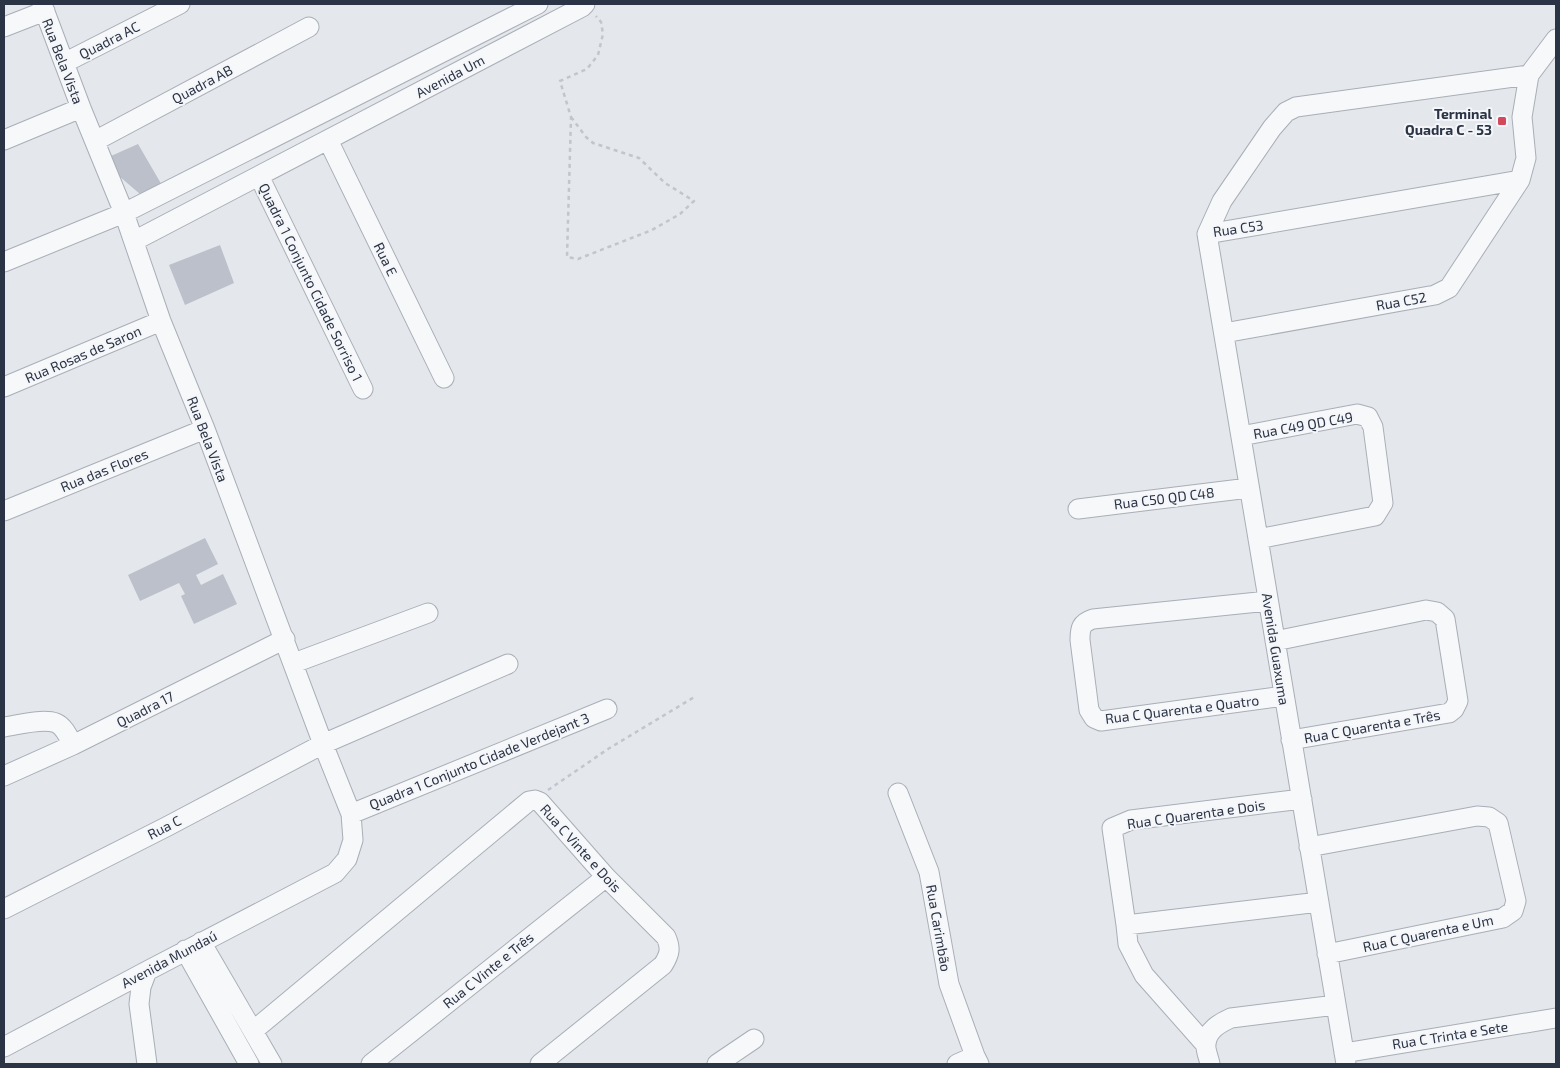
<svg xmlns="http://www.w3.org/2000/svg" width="1560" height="1068" font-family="'Exo 2',sans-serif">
<rect width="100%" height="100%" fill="#e4e7ec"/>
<path fill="#bbc0ca" d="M138 144 163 187 140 194 119 176 111 156Z
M220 245 234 283 185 305 169 265Z
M205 538 218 564 196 575 201 585 223 574 237 604 194 624 181 596 185 594 179 583 140 601 128 575Z"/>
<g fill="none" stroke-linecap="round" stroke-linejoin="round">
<defs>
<path id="minor" d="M4 27 45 11
M64 63 180 4
M4 140 81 108
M328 140 444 378
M95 141 309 27
M259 176 363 389
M1207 234 1346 1064
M1207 234 1222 201 1272 128 1286 112 1296 107 1529 75 1556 39
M1207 234 1520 180
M134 241 582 7 585 4
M4 262 124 213 538 4
M1224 333 1435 295 1449 288 1520 180 1526 158 1522 117 1529 75
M4 387 161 321
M1241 436 1357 414 1368 417 1373 427 1383 503 1375 516 1258 539
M1078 509 1249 488
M4 511 205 429
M1268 601 1093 619C1081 623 1080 628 1080 640L1089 710 1094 718 1101 721 1284 696
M1275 641 1426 610 1437 612 1445 619 1458 701 1454 709 1449 713 1291 740
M294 663 428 613
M4 727C18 725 43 718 56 723 64 726 69 738 73 745
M4 776 73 745 285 639
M898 793 929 872 949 984 975 1056 979 1064
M1302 799 1131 820 1112 828 1126 925 1319 902
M351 814 607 709
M1309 847 1477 816 1489 817 1498 823 1516 901 1513 911 1503 918 1327 954
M4 909 166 827 323 744 508 664
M1126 925 1128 944 1144 975 1205 1044
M201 942 272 1064
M185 950 249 1064
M147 971 141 987 139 1004 147 1064
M253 1031 529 801 535 800 540 802 606 877 666 937C671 948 670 954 663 965L540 1064
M4 1047 147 971 335 873 347 859 353 840 351 814 323 744 205 429 161 321 124 213 81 108 42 4
M1344 1053 1556 1018
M371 1064 606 877
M717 1064 754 1039
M957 1064 975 1056
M1210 1064C1209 1058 1205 1050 1206 1044 1207 1030 1220 1023 1231 1018L1336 1005"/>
</defs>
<use href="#minor" stroke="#a9aeb7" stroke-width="21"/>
<path stroke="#c2c5cb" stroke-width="2.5" stroke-dasharray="4 4" stroke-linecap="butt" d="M571 117 586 137 593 143 639 158 665 183 694 201 680 214 652 230 578 259 567 257 571 117 560 81 587 69 598 55 603 34 601 22 596 16
M548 790 608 749 696 696"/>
<use href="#minor" stroke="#f7f8fa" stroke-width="19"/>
</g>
<rect fill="#d1495b" stroke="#f4f6f9" stroke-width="2" x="1497" y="116" width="10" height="10" rx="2.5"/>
<g text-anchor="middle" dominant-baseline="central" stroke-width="4" stroke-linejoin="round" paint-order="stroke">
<g font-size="14" fill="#2b3445" stroke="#f4f6f9">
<text transform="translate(109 40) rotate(-27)">Quadra AC</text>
<text transform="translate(63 61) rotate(69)">Rua Bela Vista</text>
<text transform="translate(450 76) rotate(-28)">Avenida Um</text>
<text transform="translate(202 84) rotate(-28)">Quadra AB</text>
<text transform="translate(1238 228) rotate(-8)">Rua C53</text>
<text transform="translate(386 259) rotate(64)">Rua E</text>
<text transform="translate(311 282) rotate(64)">Quadra 1 Conjunto Cidade Sorriso 1</text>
<text transform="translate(1401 301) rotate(-10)">Rua C52</text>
<text transform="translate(83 354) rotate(-23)">Rua Rosas de Saron</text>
<text transform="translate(1303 425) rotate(-10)">Rua C49 QD C49</text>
<text transform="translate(208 439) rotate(69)">Rua Bela Vista</text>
<text transform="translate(104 470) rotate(-22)">Rua das Flores</text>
<text transform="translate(1164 498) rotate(-7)">Rua C50 QD C48</text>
<text transform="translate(1276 649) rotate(81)">Avenida Guaxuma</text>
<text transform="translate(145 709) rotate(-27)">Quadra 17</text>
<text transform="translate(1182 709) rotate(-7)">Rua C Quarenta e Quatro</text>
<text transform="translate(1372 726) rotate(-10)">Rua C Quarenta e Três</text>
<text transform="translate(479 761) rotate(-22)">Quadra 1 Conjunto Cidade Verdejant 3</text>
<text transform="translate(1196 814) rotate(-8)">Rua C Quarenta e Dois</text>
<text transform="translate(164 827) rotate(-27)">Rua C</text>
<text transform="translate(581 848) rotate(48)">Rua C Vinte e Dois</text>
<text transform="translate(939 928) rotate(80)">Rua Carimbão</text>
<text transform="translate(1428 933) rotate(-12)">Rua C Quarenta e Um</text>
<text transform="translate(169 959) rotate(-28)">Avenida Mundaú</text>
<text transform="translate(488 970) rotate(-39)">Rua C Vinte e Três</text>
<text transform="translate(1450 1035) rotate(-9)">Rua C Trinta e Sete</text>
</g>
<g font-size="14" font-weight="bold" fill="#2b3445" stroke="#f4f6f9" text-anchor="end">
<text x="1492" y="113">Terminal<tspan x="1492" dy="16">Quadra C - 53</tspan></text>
</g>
</g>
<rect width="1560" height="1068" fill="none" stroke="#2b3445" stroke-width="10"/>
</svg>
